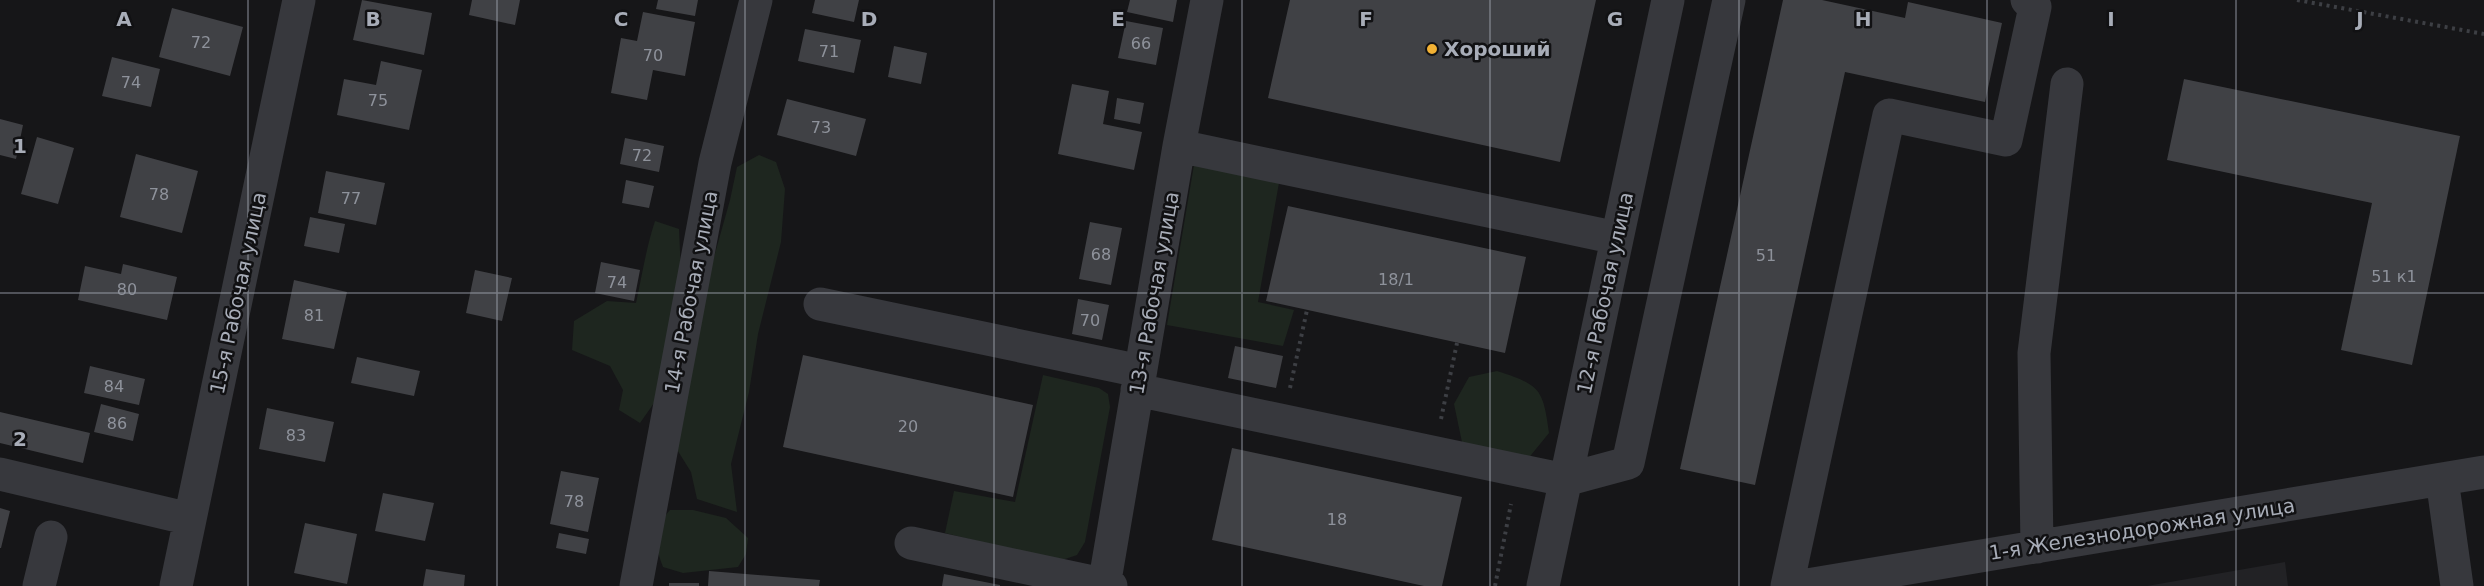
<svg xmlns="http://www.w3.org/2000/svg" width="2484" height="586" font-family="'DejaVu Sans',sans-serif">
<rect width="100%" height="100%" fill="#161618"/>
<path fill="#222225" d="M2285 562 2288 586H2147Z"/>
<path fill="#1e261f" d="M759 155 776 162 785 189 781 242 758 334 749 392 731 464 737 512 697 499 691 472 676 448 700 307 730 200 737 167Z
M1195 159 1280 177 1258 302 1294 310 1283 346 1167 325Z
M655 221 679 229 681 273 654 403 640 423 619 410 623 390 610 366 572 350 574 321 607 301 636 303C642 276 646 248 655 221Z
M1497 371C1540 385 1543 388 1549 433L1527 460 1463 447 1454 404 1469 377Z
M1043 375 1099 388 1108 394 1110 407 1085 542 1077 555 1059 561 945 533 954 491 1015 502Z
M670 510H693L726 518 748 538 746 554 738 567 683 573 663 567C654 545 654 528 670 510Z"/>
<path fill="#404145" d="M362 0 432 13 424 55 353 40Z
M472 0H520L515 25 469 15Z
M658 0H698L695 16 656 9Z
M815 0H859L854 22 812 13Z
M1130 0H1177L1173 22 1127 12Z
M1290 0H1596L1560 162 1268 98Z
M1783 0H1822L1905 18 1908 2 2002 23 1985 102 1845 72 1755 485 1680 469Z
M172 8 243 27 230 76 159 57Z
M643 12 695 22 685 76 653 70 647 100 611 93 621 38 637 41Z
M1126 21 1163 28 1156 65 1118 58Z
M805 29 861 40 854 73 798 61Z
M894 46 927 53 921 84 888 77Z
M112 57 160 69 151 107 102 96Z
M381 61 422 70 409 130 337 115 344 79 376 85Z
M2184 79 2460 136 2412 365 2341 350 2372 203 2167 160Z
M1072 84 1109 91 1103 124 1142 132 1134 170 1058 154Z
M1117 98 1144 103 1140 124 1114 119Z
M787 99 866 119 856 156 777 135Z
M0 119 23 125 16 159 0 155Z
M37 137 74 148 58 204 21 194Z
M625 138 664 146 659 172 620 164Z
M136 154 198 171 182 233 120 217Z
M326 171 385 183 376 225 318 213Z
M626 180 654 186 649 208 622 203Z
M1288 206 1526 257 1505 353 1266 301Z
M310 217 345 224 339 253 304 246Z
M1090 222 1122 228 1111 285 1079 279Z
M601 262 640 270 634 301 595 293Z
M123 264 177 277 167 320 78 300 85 266 121 274Z
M475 270 512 278 502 321 466 313Z
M294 280 347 292 334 349 282 339Z
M1078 299 1109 305 1102 340 1072 334Z
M1235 346 1283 356 1276 388 1228 378Z
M803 355 1033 405 1013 497 783 447Z
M357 357 420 371 414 396 351 383Z
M90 366 145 379 139 405 84 393Z
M101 404 139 414 133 441 94 432Z
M267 408 334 422 325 462 259 449Z
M0 412 90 433 83 463 0 443Z
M1232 448 1462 497 1442 586H1424L1212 540Z
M561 471 599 478 588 532 550 524Z
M383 493 434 503 425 541 375 531Z
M0 508 10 511 1 548H0Z
M305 523 357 534 347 584 294 573Z
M559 533 589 539 586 554 556 548Z
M426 569 465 575 464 586H423Z
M709 571 820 580 819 586H708Z
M944 574 1000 585V586H942Z
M669 583H699V586H669Z"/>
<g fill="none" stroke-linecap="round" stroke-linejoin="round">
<path stroke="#3d3f44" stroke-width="4" stroke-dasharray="3 4.5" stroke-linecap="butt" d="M2297 0 2484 34
M1290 388 1307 310
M1441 419 1457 343
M1495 586 1511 504"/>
<path stroke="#37383d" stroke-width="33" d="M1179 146 1617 238
M820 304 1140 371
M1137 390 1565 480 1628 463 1729 0
M0 474 190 519
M2442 479 2457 586
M911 543 1111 586
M2037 547 2034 353 2067 84
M39 586 51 537
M176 586 299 0
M636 586 715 163 756 0
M1104 586 1179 146 1207 0
M1543 586 1668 0
M1787 586 1889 115 2006 140 2035 7 2027 0
M1801 586 2484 472"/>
</g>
<path fill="none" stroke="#a8adb8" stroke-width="1.5" stroke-opacity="0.55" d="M248 0V586M497 0V586M745 0V586M994 0V586M1242 0V586M1490 0V586M1739 0V586M1987 0V586M2236 0V586M0 293H2484"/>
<circle fill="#f2b134" stroke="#111113" stroke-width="2" cx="1432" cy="49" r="6"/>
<g text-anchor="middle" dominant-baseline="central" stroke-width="5" stroke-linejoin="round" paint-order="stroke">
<g font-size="16" fill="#8e929b">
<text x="201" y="42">72</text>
<text x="1141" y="43">66</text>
<text x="829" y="51">71</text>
<text x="653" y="55">70</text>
<text x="131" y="82">74</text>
<text x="378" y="100">75</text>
<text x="821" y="127">73</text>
<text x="642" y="155">72</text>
<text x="159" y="194">78</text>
<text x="351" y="198">77</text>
<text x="1101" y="254">68</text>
<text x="1766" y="255">51</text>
<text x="2394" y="276">51 к1</text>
<text x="1396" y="279">18/1</text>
<text x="617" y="282">74</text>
<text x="127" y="289">80</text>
<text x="314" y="315">81</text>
<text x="1090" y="320">70</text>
<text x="114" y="386">84</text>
<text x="117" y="423">86</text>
<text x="908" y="426">20</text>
<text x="296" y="435">83</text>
<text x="574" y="501">78</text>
<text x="1337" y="519">18</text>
</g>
<g font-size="20" font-weight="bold" fill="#a8adb8" stroke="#111113" text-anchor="start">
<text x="1444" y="49">Хороший</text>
</g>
<g font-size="20" fill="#a8adb8" stroke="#111113">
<text transform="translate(691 292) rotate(-79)">14-я Рабочая улица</text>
<text transform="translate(238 293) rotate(-78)">15-я Рабочая улица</text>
<text transform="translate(1154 293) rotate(-80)">13-я Рабочая улица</text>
<text transform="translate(1605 293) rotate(-78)">12-я Рабочая улица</text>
<text transform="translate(2142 529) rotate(-9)">1-я Железнодорожная улица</text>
</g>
</g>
<g font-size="20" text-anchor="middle" font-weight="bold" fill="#a8adb8" stroke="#111113" stroke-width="5" stroke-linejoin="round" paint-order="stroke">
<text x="124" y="26">A</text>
<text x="373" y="26">B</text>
<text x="621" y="26">C</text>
<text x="869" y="26">D</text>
<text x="1118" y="26">E</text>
<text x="1366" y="26">F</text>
<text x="1615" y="26">G</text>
<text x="1863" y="26">H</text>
<text x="2111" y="26">I</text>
<text x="2360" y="26">J</text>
<text x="20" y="153">1</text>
<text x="20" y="446">2</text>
</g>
</svg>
